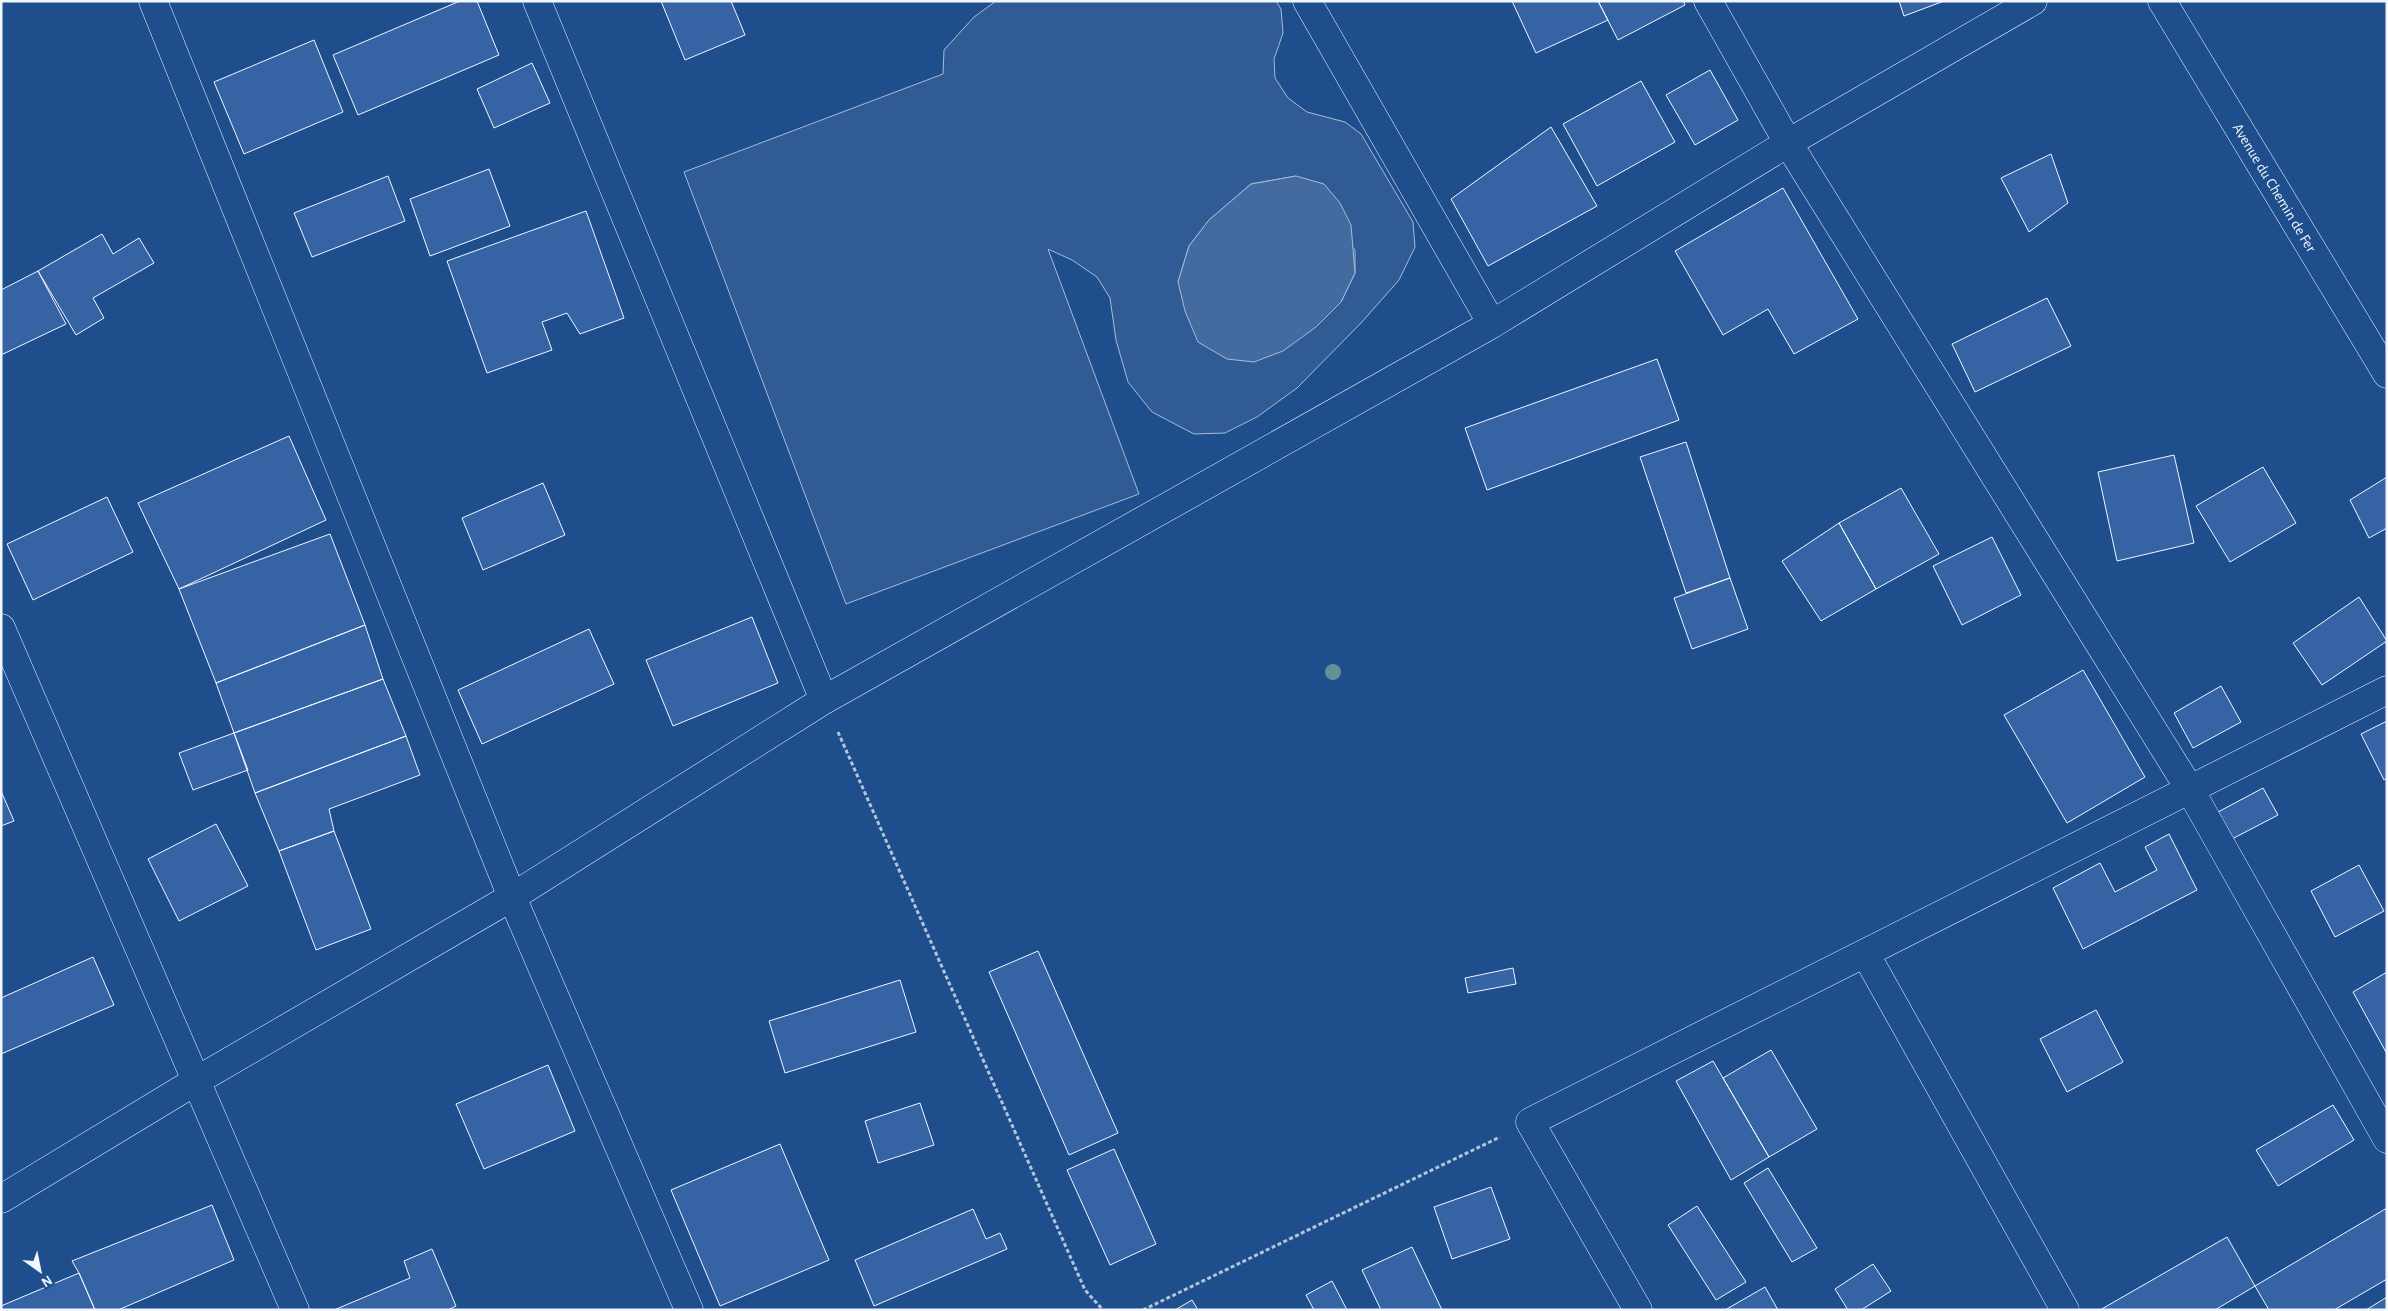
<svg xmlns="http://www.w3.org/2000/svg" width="2388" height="1311" font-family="'Alegreya Sans',sans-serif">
<rect width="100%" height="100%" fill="#1f4e8c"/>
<path fill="#305b95" stroke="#a8bbd7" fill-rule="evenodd" d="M996 1H1276L1281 9 1283 33 1274 59 1275 78 1288 98 1307 112 1345 122 1361 134 1413 222 1415 247 1399 280 1361 323 1297 388 1257 417 1225 433 1194 434 1152 412 1128 382 1116 340 1110 298 1097 277 1072 260 1048 249 1139 494 846 604 684 172 943 74 944 50 974 17ZM1296 176 1355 250V273L1341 302 1178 282 1189 246 1209 220 1251 184Z"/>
<path fill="#446ba0" stroke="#a8bbd7" d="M1296 176 1324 184 1340 203 1351 225 1355 273 1341 302 1316 327 1283 351 1254 362 1227 359 1198 342 1185 311 1178 282 1189 246 1209 220 1251 184Z"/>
<path fill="#3563a3" stroke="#f2f6ff" d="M460 1H477L499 55 358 115 333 55Z
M661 1H731L745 35 685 60Z
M1512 1H1598L1608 20 1536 53Z
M1598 1H1683L1685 5 1618 40Z
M1899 1H1944L1904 16Z
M314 40 343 112 244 154 214 82Z
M532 63 550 103 494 128 477 89Z
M1710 70 1738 120 1695 145 1666 95Z
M1641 81 1675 142 1597 186 1563 124Z
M1551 127 1597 206 1488 266 1451 199Z
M2051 154 2068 203 2029 232 2001 178Z
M489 169 510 226 430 256 410 199Z
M388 176 405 221 312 257 294 213Z
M1783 188 1858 319 1794 354 1768 309 1723 335 1675 251Z
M586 211 624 318 580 334 567 313 542 322 552 350 487 373 447 261Z
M102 234 113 254 139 238 154 263 93 298 104 318 76 335 38 271Z
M38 271 66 324 1 355V290Z
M2047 298 2071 346 1975 392 1952 344Z
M1657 359 1679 420 1487 490 1465 428Z
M289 436 326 520 179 589 138 503Z
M1686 442 1730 578 1686 593 1640 457Z
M2174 455 2194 543 2117 561 2098 472Z
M2263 467 2296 523 2230 562 2196 506Z
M2387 477V528L2369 538 2350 500Z
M543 483 565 535 483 570 462 518Z
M1901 488 1939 554 1876 589 1839 523Z
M107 497 133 552 33 600 7 544Z
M1839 523 1876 589 1821 621 1782 561Z
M330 534 365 625 216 683 179 589Z
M1992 537 2021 595 1962 625 1933 566Z
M1730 578 1748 629 1692 649 1674 598Z
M2359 597 2387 641 2322 685 2293 643Z
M752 617 778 683 673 726 646 660Z
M365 625 383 679 234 733 216 683Z
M589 629 614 684 482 744 458 690Z
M2083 670 2145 777 2067 823 2004 715Z
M383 679 406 736 255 793 234 733Z
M2221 686 2241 722 2193 748 2174 713Z
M2387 721V778L2384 780 2361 734Z
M234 733 248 770 193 790 179 753Z
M406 736 420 775 329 809 334 831 279 851 255 793Z
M2263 788 2278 815 2232 839 2218 812Z
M1 791 14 821 1 826Z
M216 824 248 886 179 921 148 859Z
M334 831 371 929 316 950 279 851Z
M2169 834 2197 890 2083 949 2053 888 2100 863 2115 892 2157 870 2145 847Z
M2359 865 2384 911 2335 937 2311 891Z
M1038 951 1118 1133 1069 1155 989 972Z
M93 957 114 1005 1 1054V998Z
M1513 968 1516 984 1468 993 1465 978Z
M2387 972V1054L2353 992Z
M900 980 916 1032 785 1073 769 1021Z
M2096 1010 2123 1062 2067 1092 2040 1039Z
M1771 1050 1817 1129 1769 1157 1723 1078Z
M1713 1061 1769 1157 1731 1180 1676 1081Z
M548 1065 575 1131 484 1169 456 1104Z
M920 1103 934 1145 878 1163 865 1121Z
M2333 1105 2354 1140 2278 1186 2256 1150Z
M780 1144 829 1260 720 1306 671 1190Z
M1114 1149 1156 1244 1110 1265 1067 1170Z
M1768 1168 1817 1248 1792 1262 1744 1183Z
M1491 1187 1510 1239 1452 1259 1434 1207Z
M212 1205 234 1260 118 1310H95L79 1273 72 1261Z
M1697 1206 1746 1282 1716 1300 1668 1225Z
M2387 1208V1279L2334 1310H2269L2255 1286Z
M973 1209 986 1239 1000 1233 1007 1249 874 1306 855 1260Z
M2227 1237 2255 1286 2215 1310H2100Z
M1412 1247 1442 1310H1381L1362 1270Z
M432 1249 456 1306 448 1310H334L410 1278 404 1261Z
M1873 1264 1891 1291 1861 1310H1848L1835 1289Z
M79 1273 95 1310H1V1306Z
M1332 1281 1347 1310H1314L1306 1295Z
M1765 1287 1778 1310H1725Z
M2387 1297V1310H2366Z
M1192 1300 1198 1310H1175Z"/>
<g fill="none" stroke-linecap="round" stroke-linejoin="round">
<defs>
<path id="minor" d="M153 1 512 897 689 1310
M537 1 824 700
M1307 1 1492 324
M1708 1 1788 143 2189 788 2387 1139
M1 628 295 1310
M1865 953 2065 1310
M1 1199 196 1081 512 897 824 700 1492 324 1788 143 2033 1
M1638 1310 1530 1122 2387 690"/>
<g id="tertiary">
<path id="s1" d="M2162 1 2387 374"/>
</g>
</defs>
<use href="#minor" stroke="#f2f6ff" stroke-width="29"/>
<use href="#tertiary" stroke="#f2f6ff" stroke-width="29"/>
<path stroke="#b3c4dc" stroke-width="3" stroke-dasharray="4 2.5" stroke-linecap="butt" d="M838 732 1085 1290 1103 1310
M1143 1310 1500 1137"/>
<use href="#minor" stroke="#1f4e8c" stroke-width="28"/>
<use href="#tertiary" stroke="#1f4e8c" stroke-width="28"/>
</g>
<circle fill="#61919a" cx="1333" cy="672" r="8"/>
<g text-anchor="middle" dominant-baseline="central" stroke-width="4" stroke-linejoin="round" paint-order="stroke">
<g font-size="15" fill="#f2f6ff" stroke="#1f4e8c">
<text stroke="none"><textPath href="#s1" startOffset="218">Avenue du Chemin de Fer</textPath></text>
</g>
</g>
<rect width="2388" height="1311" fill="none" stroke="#f2f6ff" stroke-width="5"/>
<g transform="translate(40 1271) rotate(147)" stroke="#1f4e8c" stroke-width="4" paint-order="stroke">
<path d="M0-4L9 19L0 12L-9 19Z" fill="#f2f6ff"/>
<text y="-8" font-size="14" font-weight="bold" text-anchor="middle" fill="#f2f6ff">N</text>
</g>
</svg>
